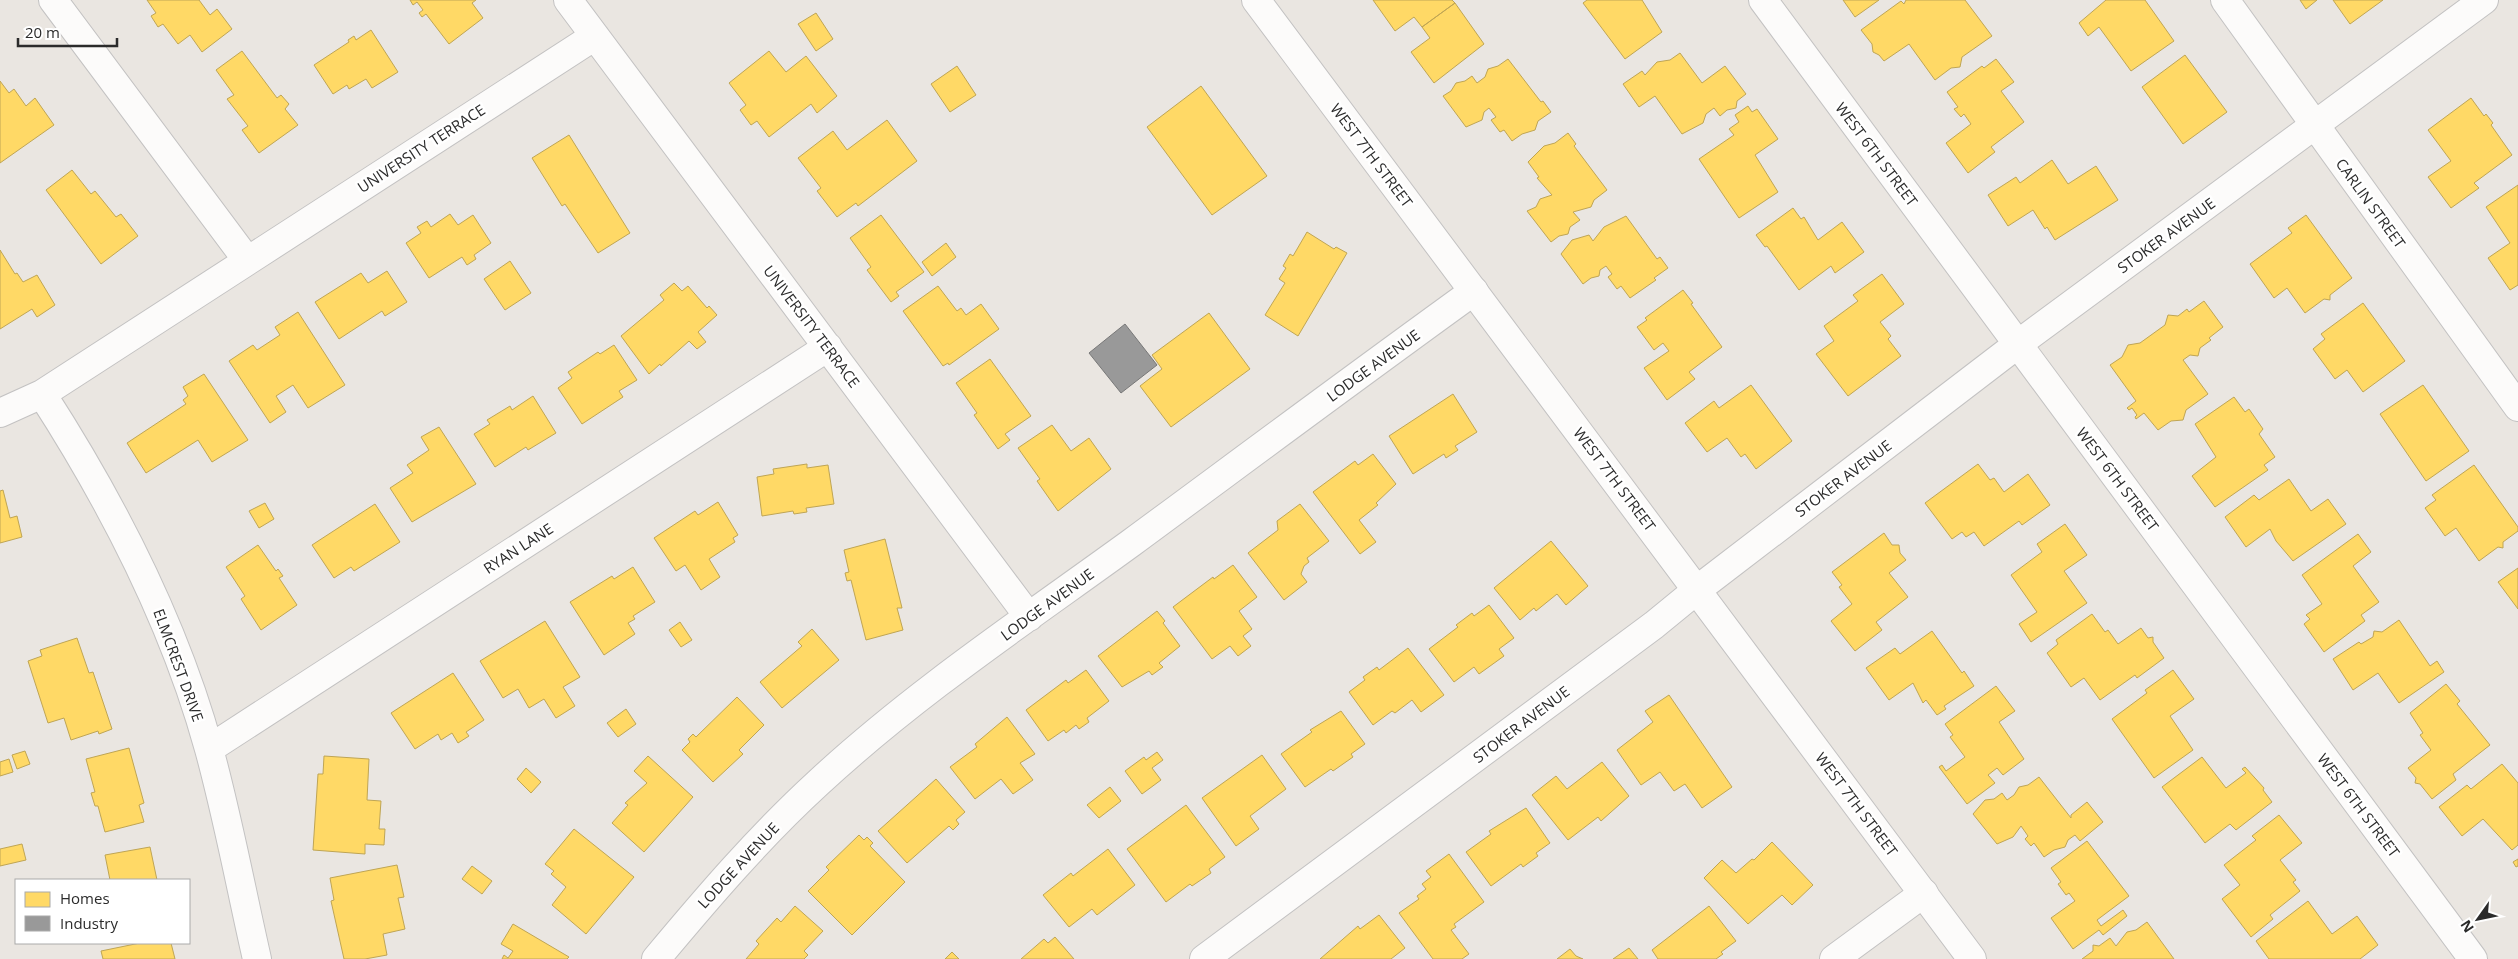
<svg xmlns="http://www.w3.org/2000/svg" width="2518" height="959" font-family="'Open Sans',sans-serif">
<rect width="100%" height="100%" fill="#eae6e1"/>
<path fill="#ffd966" stroke="#bfa554" d="M147 0H199L210 15 217 9 232 29 202 52 190 35 178 44 163 24 158 27 151 16 156 13Z
M410 0H476L472 3 483 18 449 44 426 14 422 17 419 13 423 10 417 2 413 5Z
M1373 0H1452L1455 3 1422 27 1414 17 1395 31Z
M1587 0H1642L1662 32 1625 59 1583 3Z
M1843 0H1879L1855 17Z
M1906 0H1965L1992 36 1962 57 1960 67 1951 68 1935 80 1909 44 1884 61 1879 55 1873 52 1872 44 1861 30 1901 1 1904 4Z
M2106 0H2145L2174 41 2131 71 2099 27 2088 36 2079 23Z
M2300 0H2317L2306 9Z
M2333 0H2383L2350 24Z
M1455 3 1484 44 1434 83 1411 52 1430 38 1422 27Z
M816 13 833 39 816 51 798 24Z
M371 30 398 72 372 88 366 79 349 89 347 85 333 94 314 65 349 42 348 40 354 36 356 40Z
M242 51 277 98 281 95 289 104 285 109 298 125 259 153 242 130 248 126 227 99 234 95 216 70Z
M769 51 786 72 806 56 837 96 817 113 811 104 769 137 757 121 751 125 740 110 746 105 729 83Z
M1680 53 1702 83 1725 66 1746 94 1737 101 1736 108 1727 110 1720 116 1714 108 1706 114 1703 123 1682 134 1655 96 1639 107 1623 84 1642 71 1645 75 1657 62 1670 60Z
M2185 55 2227 112 2183 144 2142 87Z
M1508 59 1541 102 1543 101 1551 112 1538 121 1535 130 1522 134 1512 141 1504 130 1500 132 1491 120 1496 117 1489 108 1484 112 1482 120 1466 127 1443 96 1451 91 1456 83 1465 81 1472 76 1477 83 1485 77 1488 69 1498 66Z
M1996 59 2014 82 2001 91 2024 122 1991 147 1995 152 1968 173 1946 143 1971 124 1964 114 1961 117 1954 109 1958 107 1947 92 1982 66 1984 68Z
M957 66 976 95 950 112 931 84Z
M0 81 9 93 14 89 26 106 35 98 54 125 0 163Z
M1201 86 1267 176 1212 215 1147 127Z
M2471 98 2484 116 2486 114 2493 123 2491 125 2512 155 2474 183 2479 188 2451 208 2428 177 2451 161 2428 130Z
M1748 106 1752 112 1757 109 1778 139 1755 155 1778 192 1739 218 1699 159 1734 135 1729 129 1739 122 1735 115Z
M887 120 917 161 858 206 856 203 837 217 817 191 821 188 798 158 833 131 847 150Z
M1568 133 1576 144 1574 146 1607 190 1594 200 1591 207 1573 212 1580 220 1570 227 1568 234 1559 236 1551 242 1527 211 1536 207 1540 199 1552 195 1537 178 1539 177 1528 162 1544 146 1555 143Z
M569 135 630 233 598 253 565 204 562 206 532 158Z
M2052 160 2068 184 2096 166 2118 200 2055 240 2047 227 2045 229 2033 210 2008 226 1988 195 2016 177 2020 183Z
M72 170 91 194 95 191 116 217 121 214 138 236 101 264 46 190Z
M2518 185V285L2510 290 2488 258 2510 243 2486 207Z
M1793 208 1801 219 1804 217 1818 240 1842 222 1864 252 1835 273 1831 266 1799 290 1767 246 1765 247 1756 235Z
M450 214 458 225 473 215 491 243 474 255 476 259 467 265 462 257 429 278 406 243 421 233 417 227 427 221 431 227Z
M881 215 924 272 896 292 899 296 891 302 867 270 871 267 850 238Z
M2306 215 2352 278 2330 295V300L2324 299 2305 313 2287 288 2274 298 2250 264 2292 233 2288 228Z
M1626 216 1657 259 1660 257 1668 268 1654 278 1656 280 1630 298 1621 286 1617 289 1608 277 1612 274 1606 266 1600 270 1599 276 1591 278 1583 284 1561 254 1572 240 1589 235 1593 241 1604 227Z
M1307 232 1334 249 1336 247 1347 253 1298 336 1265 315 1285 283 1279 279 1286 268 1283 266 1290 254 1293 256Z
M946 243 956 257 932 276 922 262Z
M0 250 15 274 17 273 23 282 37 275 55 305 37 317 32 309 0 329Z
M510 261 531 293 505 310 484 279Z
M387 271 407 302 385 316 382 311 339 339 315 302 361 273 368 283Z
M1882 274 1904 304 1880 322 1891 336 1888 339 1901 356 1848 396 1816 354 1834 341 1824 326 1858 301 1853 295Z
M674 283 682 291 688 286 707 308 709 306 717 315 698 332 706 342 697 349 689 341 661 366 660 364 649 374 621 336 664 300 660 295Z
M938 286 957 311 961 308 966 315 981 304 999 329 949 365 948 363 943 366 903 311Z
M1683 290 1693 303 1691 304 1722 347 1689 372 1695 379 1667 400 1644 368 1669 351 1663 343 1654 350 1637 327 1647 320 1645 318Z
M2204 301 2223 327 2209 338 2211 340 2200 348 2198 356 2190 355 2183 360 2208 394 2186 410 2183 420 2171 421 2158 430 2144 413 2136 419 2135 417 2137 415 2132 408 2129 410 2127 408 2136 401 2110 365 2122 357 2128 345 2140 343 2165 325 2168 315 2178 316 2187 309 2189 312Z
M2363 303 2405 361 2363 392 2347 370 2335 379 2313 349 2325 339 2321 334Z
M298 312 345 385 308 408 293 385 276 396 286 412 270 423 229 361 253 345 257 350 280 335 275 327Z
M1209 313 1250 369 1171 427 1140 386 1162 369 1152 355Z
M614 345 637 380 619 391 623 397 582 424 558 388 572 378 568 372 598 352 600 354Z
M990 359 1031 416 1005 434 1010 440 998 449 974 415 977 413 956 383Z
M204 374 248 440 212 462 198 440 146 473 127 443 186 404 183 400 188 396 183 387Z
M1751 385 1792 441 1756 469 1745 454 1741 457 1727 438 1707 452 1685 423 1714 401 1719 408Z
M2423 385 2469 451 2426 481 2380 414Z
M1453 394 1477 432 1455 446 1458 450 1446 458 1444 454 1413 474 1389 436Z
M533 396 556 433 528 450 526 447 495 467 474 434 490 424 487 420 510 406 512 410Z
M2234 397 2245 412 2249 409 2263 429 2259 434 2275 457 2264 465 2268 470 2215 507 2192 476 2216 457 2195 424Z
M1052 425 1071 451 1089 438 1111 469 1058 511 1037 481 1040 479 1018 448Z
M439 427 476 484 412 522 390 488 413 473 407 465 429 450 421 437Z
M1373 454 1396 484 1376 503 1378 505 1359 520 1376 542 1360 554 1313 492 1355 461 1358 465Z
M807 464V468L828 465 834 504 806 508 807 512 794 514 793 511 762 516 757 477 774 474 773 469Z
M1978 464 1990 480 1994 478 2004 492 2028 474 2050 505 2022 525 2019 521 1984 546 1974 532 1966 537 1962 532 1952 539 1925 503Z
M2474 465 2518 527V531L2503 542V548L2498 547 2479 561 2456 528 2445 536 2425 508 2436 500 2432 495Z
M2289 479 2311 511 2328 499 2346 524 2293 561 2276 541 2270 529 2246 547 2225 517 2254 495 2259 500Z
M3 490 10 518 17 516 22 537 0 543V491Z
M718 502 738 535 733 538 735 542 709 559 720 577 701 590 685 565 676 571 654 538 695 511 698 515Z
M265 503 274 519 259 528 249 511Z
M375 504 400 542 354 571 351 567 334 578 312 545Z
M1300 504 1329 541 1307 558 1309 562 1304 566 1301 574 1307 582 1284 600 1248 553 1278 530 1277 521Z
M2065 524 2087 555 2064 571 2087 603 2031 642 2019 624 2037 612 2011 575 2042 552 2037 544Z
M1884 533 1892 545H1899L1900 553 1906 560 1889 573 1908 597 1876 622 1882 630 1855 651 1831 621 1852 604 1839 587 1842 585 1832 572Z
M2358 534 2371 552 2353 566 2379 602 2361 615 2365 621 2324 652 2304 624 2310 619 2306 615 2322 604 2302 575Z
M885 539 902 608H897L903 630 866 640 851 580 847 581 845 573 849 572 844 550Z
M1551 541 1588 586 1566 605 1557 594 1536 611 1534 608 1520 620 1494 588Z
M258 545 276 571 278 569 283 576 279 578 297 605 261 630 241 599 245 596 226 567Z
M1233 565 1257 597 1239 611 1252 629 1243 636 1251 646 1238 656 1230 646 1212 659 1173 607 1213 577 1214 579Z
M633 567 655 602 633 616 635 619 628 623 635 634 604 655 570 602 612 576 614 579Z
M2518 568V609L2498 582Z
M1489 605 1514 638 1499 649 1504 656 1479 674 1474 667 1454 682 1429 649 1458 627 1456 625 1472 613 1474 616Z
M1157 611 1165 621 1163 623 1180 646 1159 663 1163 667 1152 675 1149 671 1122 687 1098 656Z
M2092 614 2105 632 2108 630 2118 644 2141 628 2148 638 2153 637V642L2164 658 2137 678 2135 675 2100 700 2084 678 2071 687 2047 653 2058 644 2056 640Z
M2399 620 2430 666 2437 661 2444 672 2399 703 2378 673 2353 690 2333 659 2359 642 2361 644 2373 637 2374 631 2382 632Z
M545 621 580 677 563 687 575 706 556 718 544 699 529 708 518 689 503 698 480 661Z
M680 622 692 640 681 647 669 630Z
M812 629 839 660 782 708 760 682 802 646 798 642Z
M1932 631 1962 673 1964 671 1974 686 1944 706 1946 709 1937 715 1926 700 1923 703 1913 683 1889 700 1866 668 1895 648 1900 654Z
M77 638 89 673 93 672 112 729 99 734 98 731 71 740 64 718 48 723 28 661 42 656 40 650Z
M1408 648 1444 695 1421 712 1412 700 1395 713 1392 711 1373 725 1349 692 1365 680 1363 677 1377 667 1379 670Z
M1086 670 1109 701 1087 718 1089 722 1079 729 1076 725 1066 733 1064 730 1048 741 1026 710 1066 680 1068 683Z
M2173 670 2194 699 2170 716 2193 750 2154 778 2112 719 2147 693 2145 690Z
M453 673 484 720 466 732 469 736 458 743 452 733 441 740 438 734 415 749 391 713Z
M2446 684 2460 701 2457 704 2490 745 2453 774 2456 780 2432 799 2420 784 2415 783 2416 778 2408 768 2431 750 2420 735 2423 733 2410 713Z
M1996 686 2015 711 1999 722 2024 759 2003 775 1997 768 1988 775 1995 783 1967 804 1939 767 1942 765 1946 771 1965 757 1950 737 1953 735 1945 724Z
M1669 695 1732 787 1702 808 1685 784 1674 791 1660 772 1641 785 1617 750 1653 722 1645 711Z
M737 697 764 725 739 750 743 754 713 782 682 750 690 742 688 739 693 734 696 737Z
M626 709 636 724 618 737 607 723Z
M1341 711 1365 744 1351 754 1353 757 1333 771 1331 769 1305 787 1281 754 1312 732 1310 730Z
M1007 717 1035 754 1020 763 1033 780 1013 794 1001 779 975 799 950 767 977 747 975 744Z
M129 748 144 803 139 805 144 822 105 832 98 806H95L91 793 95 792 86 759Z
M25 751 30 764 17 769 12 755Z
M1157 752 1163 760 1152 768 1161 780 1142 794 1125 771 1144 757 1146 760Z
M1262 755 1286 789 1250 816 1259 829 1236 846 1202 798Z
M324 756 369 759 367 800 381 801 379 829H385L384 845 365 844V854L313 850 318 774H323Z
M648 756 693 797 644 852 612 823 628 805 625 803 647 783 634 771Z
M2202 757 2226 788 2246 773 2242 769 2245 767 2264 788 2263 790 2272 802 2236 830 2230 824 2205 843 2162 787Z
M9 759 13 772 0 776V762Z
M1602 762 1629 796 1601 821 1598 817 1568 840 1532 795 1556 776 1567 789Z
M2502 764 2518 783V845L2512 850 2483 819 2462 836 2439 807 2467 785 2471 789Z
M526 768 541 782 531 793 517 779Z
M2039 777 2071 818V815L2087 802 2103 822 2080 841 2075 835 2068 840 2065 847 2054 850 2044 857 2034 843 2031 846 2025 839 2028 836 2021 826 2013 837 1997 844 1973 814 1985 800 1994 799 2002 793 2007 800 2014 795 2019 787 2028 785Z
M936 779 965 812 956 820 959 824 953 830 949 826 907 863 878 831Z
M1110 787 1121 801 1099 818 1087 805Z
M1186 805 1225 857 1209 869 1211 873 1192 886 1190 884 1166 902 1127 849Z
M1526 808 1550 843 1536 853 1538 856 1523 867 1521 864 1491 886 1466 852 1491 834 1489 831Z
M2279 815 2302 843 2280 860 2296 880 2293 882 2300 891 2270 915 2273 919 2251 937 2222 899 2240 885 2224 865 2256 840 2252 836Z
M574 829 634 877 586 934 552 905 566 887 551 874 554 871 545 864Z
M859 835 864 840 867 837 873 843 870 846 905 882 852 935 808 891 829 870 826 867Z
M2087 841 2129 896 2097 920 2101 926 2123 910 2127 916 2103 935 2099 930 2073 949 2051 918 2075 901 2069 893 2066 895 2058 884 2061 882 2051 868Z
M1772 842 1813 885 1792 905 1782 895 1748 924 1704 878 1722 860 1736 873 1752 859 1754 860Z
M22 844 26 860 0 866V849Z
M150 847 157 880H110L105 855Z
M1108 849 1135 885 1097 915 1092 909 1069 927 1043 895 1071 873 1073 876Z
M1449 854 1484 902 1454 924 1456 927 1451 930 1469 954 1462 959H1433L1399 913 1419 899 1417 896 1426 889 1422 884 1431 877 1426 871Z
M2518 859V866L2516 867 2513 862Z
M397 865 404 897 398 898 405 929 383 934 387 955 365 959H344L331 901 334 900 330 878Z
M472 866 492 881 482 894 462 879Z
M2308 901 2332 934 2357 916 2378 945 2360 959H2269L2256 941Z
M795 906 823 931 804 951 808 955 804 959H746L759 944 756 941 777 918 781 922Z
M1709 906 1736 941 1721 952 1723 954 1716 959H1658L1652 950Z
M1379 915 1405 948 1391 959H1320L1358 926 1360 929Z
M2147 922 2174 959H2082L2093 951V945L2099 946 2110 938 2116 946 2127 932 2136 930Z
M513 924 569 957 567 959H502L504 955 508 958 513 951 501 944Z
M1055 937 1074 959H1021L1044 939 1048 943Z
M140 943H171L175 959H103L101 951Z
M1629 948 1638 959H1613Z
M1570 949 1576 956 1583 959H1557Z
M952 952 959 959H945Z"/>
<path fill="#999" stroke="#787878" d="M1125 324 1157 365 1121 393 1089 353Z"/>
<g fill="none" stroke-linecap="round" stroke-linejoin="round">
<defs>
<path id="minor" d="M53 0 247 260
M568 0 1029 617
M1763 0 2473 959
M2225 0 2518 407
M42 394C113 504 174 622 209 749 228 818 241 889 257 959
M0 413 42 394 595 36
M209 749 828 347
M656 959C707 898 759 837 818 783 914 694 1025 620 1131 543 1245 459 1359 374 1474 291
M1834 959 1924 893"/>
<path id="tertiary" d="M1204 959 1654 625 1698 589 2018 344 2484 0"/>
<path id="secondary" d="M1256 0 1972 959"/>
</defs>
<use href="#minor" stroke="#c3c2c2" stroke-width="30"/>
<use href="#tertiary" stroke="#c3c2c2" stroke-width="30"/>
<use href="#secondary" stroke="#c3c2c2" stroke-width="30"/>
<use href="#minor" stroke="#fcfbfa" stroke-width="28"/>
<use href="#tertiary" stroke="#fcfbfa" stroke-width="28"/>
<use href="#secondary" stroke="#fcfbfa" stroke-width="28"/>
</g>
<g text-anchor="middle" dominant-baseline="central" stroke-width="5" stroke-linejoin="round" paint-order="stroke">
<g font-size="15" fill="#2b2b2b" stroke="#fff">
<text transform="translate(421 148) rotate(-33)">UNIVERSITY TERRACE</text>
<text transform="translate(1877 154) rotate(53)">WEST 6TH STREET</text>
<text transform="translate(1372 155) rotate(53)">WEST 7TH STREET</text>
<text transform="translate(2371 203) rotate(54)">CARLIN STREET</text>
<text transform="translate(2166 235) rotate(-36)">STOKER AVENUE</text>
<text transform="translate(812 326) rotate(53)">UNIVERSITY TERRACE</text>
<text transform="translate(1373 365) rotate(-36)">LODGE AVENUE</text>
<text transform="translate(1843 478) rotate(-37)">STOKER AVENUE</text>
<text transform="translate(1615 479) rotate(53)">WEST 7TH STREET</text>
<text transform="translate(2118 479) rotate(53)">WEST 6TH STREET</text>
<text transform="translate(518 548) rotate(-33)">RYAN LANE</text>
<text transform="translate(1047 604) rotate(-36)">LODGE AVENUE</text>
<text transform="translate(179 665) rotate(70)">ELMCREST DRIVE</text>
<text transform="translate(1521 724) rotate(-37)">STOKER AVENUE</text>
<text transform="translate(1857 804) rotate(53)">WEST 7TH STREET</text>
<text transform="translate(2359 805) rotate(53)">WEST 6TH STREET</text>
<text transform="translate(738 865) rotate(-47)">LODGE AVENUE</text>
</g>
</g>
<rect x="15" y="879" width="175" height="65" fill="#ffffff" stroke="#aaaaaa"/>
<rect x="25" y="892" width="25" height="15" fill="#ffd966" stroke="#aaaaaa"/>
<text x="60" y="904" font-size="15" fill="#2b2b2b">Homes</text>
<rect x="25" y="916" width="25" height="15" fill="#999999" stroke="#aaaaaa"/>
<text x="60" y="929" font-size="15" fill="#2b2b2b">Industry</text>
<g transform="translate(2478 919) rotate(237)" stroke="#ffffff" stroke-width="4" paint-order="stroke">
<path d="M0-4L9 19L0 12L-9 19Z" fill="#2b2b2b"/>
<text y="-8" font-size="14" font-weight="bold" text-anchor="middle" fill="#2b2b2b">N</text>
</g>
<path d="M18 38v8h99v-8" fill="none" stroke="#2b2b2b" stroke-width="2.5"/>
<text x="25" y="38" font-size="15" fill="#2b2b2b" stroke="#ffffff" stroke-width="4" paint-order="stroke">20 m</text>
</svg>
